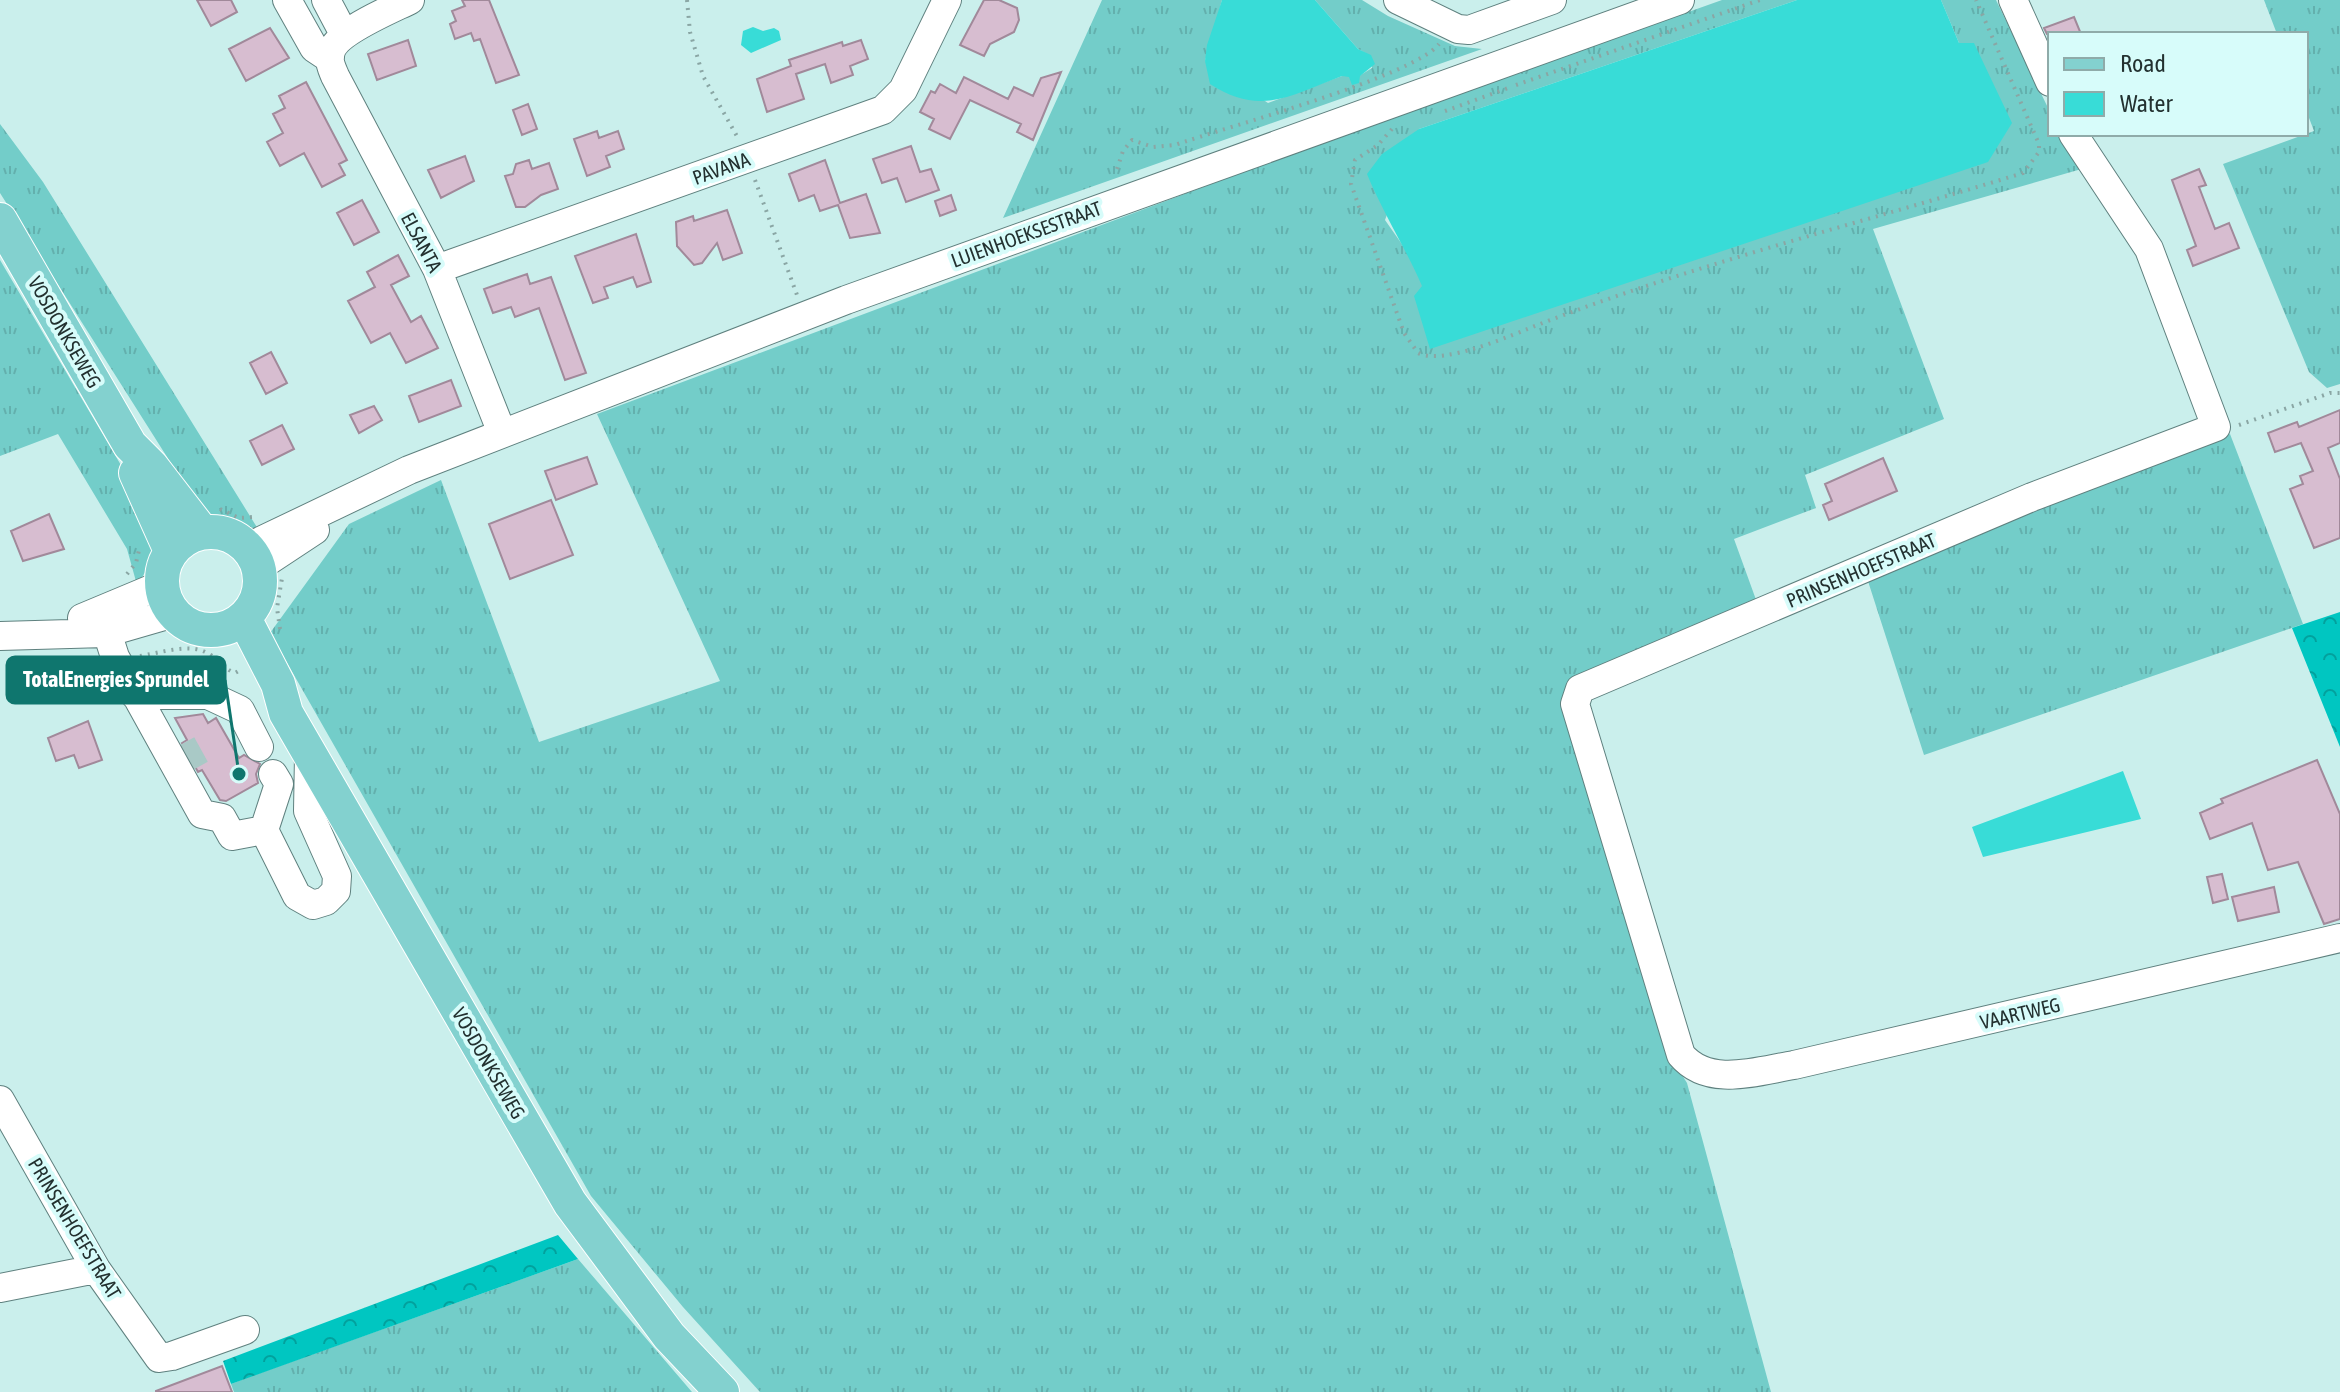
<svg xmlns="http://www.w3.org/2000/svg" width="2340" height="1392" font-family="'Asap Condensed',sans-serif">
<defs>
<pattern id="grass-tufts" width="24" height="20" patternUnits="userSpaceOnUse" patternTransform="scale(2)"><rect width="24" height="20" fill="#73cdc9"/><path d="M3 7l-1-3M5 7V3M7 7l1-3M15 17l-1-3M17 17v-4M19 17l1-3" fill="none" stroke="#63b0ad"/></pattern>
<pattern id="forest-crowns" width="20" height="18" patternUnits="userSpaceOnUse" patternTransform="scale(2)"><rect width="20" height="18" fill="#00c6c1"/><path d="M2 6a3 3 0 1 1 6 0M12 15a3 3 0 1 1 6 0" fill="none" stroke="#02a19d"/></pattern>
</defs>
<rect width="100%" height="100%" fill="#caefec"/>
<path fill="url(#grass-tufts)" d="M1102 0H1222L1205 61 1268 103 1342 76H1359L1372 68 1371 56 1358 49 1315 0H1362L1388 16 1455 46 1482 49 1003 218Z
M1722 0H1797L1419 129 1385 220 1406 250 1423 286 1959 43 1941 0H1996L2050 112V134H2061L2085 168 1873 229 1944 419 1805 475 1816 508 1734 539 1759 608 1576 683 1672 1059 1687 1083 1771 1392H760L683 1307 591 1196 270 633 349 524 441 480 539 742 720 681 597 414 1326 141Z
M2264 0H2340V384L2327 388 2309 372 2223 164 2314 131 2306 110V34H2277Z
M0 124 43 182 258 529 246 533 199 518 174 468 0 193Z
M0 260 161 533 153 560 137 585 127 549 58 434 0 456Z
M2230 434 2303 624 1924 755 1866 575 2150 460Z
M578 1259 692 1392H234L231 1384 249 1377Z"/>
<path fill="url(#forest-crowns)" d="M2340 612V747L2292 628Z
M558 1235 578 1259 231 1384 223 1361Z"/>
<path fill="#38dcd7" d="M1222 0H1315L1358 49 1371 55 1375 64 1360 76 1359 83 1352 85 1349 77 1342 76C1292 95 1260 117 1210 84L1205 61 1207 45Z
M1797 0H1941L1959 43H1974L2012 123 1988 162 1430 349 1414 296 1422 286C1405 247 1383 213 1367 174L1382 154 1419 129Z
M753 27 763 31 774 28 779 31 781 40 751 53 741 45 743 31Z
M2123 771 2141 819 1983 857 1972 827Z"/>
<path fill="#d7bdd0" stroke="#a1899a" stroke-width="2" d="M197 0H231L237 12 211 26Z
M462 0H489L519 75 496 83 480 39 474 41 471 33 455 39 450 24 456 21 452 11 465 6Z
M984 0H999L1017 8 1019 20 1014 32 990 44 984 56 960 45Z
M2074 17 2081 34H2047L2044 28Z
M270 28 289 58 246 81 229 49Z
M408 40 416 66 377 80 368 54Z
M861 40 868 59 850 66 853 75 831 83 825 64 796 74 804 99 767 112 757 79 791 66 789 60 842 42 843 46Z
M1061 72 1033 140 1017 132 1021 124 970 100 950 139 929 129 934 119 920 112 931 91 935 93 940 84 956 93 964 77 1008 99 1014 87 1033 96 1041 78Z
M306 82 347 160 339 164 345 175 322 187 304 153 280 166 267 142 283 133 273 114 285 108 279 96Z
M528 104 537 129 522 135 513 110Z
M597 131 599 138 618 131 624 149 606 156 610 167 587 176 574 139Z
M911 146 920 172 931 169 939 190 906 202 897 178 882 183 873 159Z
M465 156 474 181 441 198 428 170Z
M529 160 532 169 549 163 558 189 541 195 525 207H516L505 176 513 174 516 164Z
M825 160 840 203 866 194 880 233 850 238 838 205 820 211 814 195 799 201 789 174Z
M2199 169 2206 185 2199 187 2215 229 2229 223 2239 248 2193 266 2187 250 2196 246 2172 180Z
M951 195 956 210 940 216 935 201Z
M362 200 379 232 354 245 337 213Z
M727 210 742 253 723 260 717 243 702 263 694 265 677 246 676 222 693 216 694 221Z
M636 234 651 282 637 287 633 277 604 287 608 298 593 303 575 256Z
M398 255 409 276 391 285 411 322 421 316 438 348 406 363 390 333 371 343 348 301 375 287 367 272Z
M527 274 530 284 551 277 586 373 565 380 539 308 515 317 511 307 493 313 484 289Z
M271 352 287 383 266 394 250 363Z
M451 380 461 406 419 422 409 396Z
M374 406 382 420 359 433 350 415Z
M2340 410V443L2328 448 2340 479V538L2314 548 2290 489 2303 484 2300 476 2313 471 2301 443 2275 452 2268 433 2297 422 2299 427Z
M282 425 294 449 262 465 250 441Z
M587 457 597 484 556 500 545 471Z
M1883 458 1897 491 1829 520 1823 505 1832 501 1825 484Z
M551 500 573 555 510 579 489 524Z
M49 514 64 549 23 561 11 531Z
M203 714 208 723 216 718 239 758 244 755 260 764 256 774 258 783 226 801 220 800 202 770 198 772 182 743 187 740 175 718Z
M88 721 102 760 79 768 74 755 56 761 48 738Z
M2317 760 2340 814V919L2324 924 2298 862 2268 870 2252 823 2210 839 2200 813 2223 803 2221 799Z
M2222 874 2228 899 2213 903 2207 877Z
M2274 887 2279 912 2238 921 2232 897Z
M222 1366 232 1392H156V1391Z"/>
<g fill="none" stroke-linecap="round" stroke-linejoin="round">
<path stroke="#a9c9c6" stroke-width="28" stroke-dasharray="28 14" stroke-linecap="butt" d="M182 744 198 773"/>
<defs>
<path id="minor" d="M287 0 314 48 329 58
M326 0 344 34
M410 0C390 10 330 34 330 57 329 63 333 71 335 76L437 269 502 433
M1398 0 1458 29 1469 30 1552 0
M2013 0 2050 82
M2073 134 2149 249 2216 427 2032 497 1580 689 1575 704 1681 1055C1709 1088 1757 1071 1794 1065L2340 938
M437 269 883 110 903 90 947 0
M248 547 409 470 846 300 1680 0
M259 567 315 530
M101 613 115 657 202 814 222 818 232 836 264 830
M82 618 161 585
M0 636 105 633 174 613
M135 695H208L240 710 259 747
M273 774 279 784 264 830 297 896 313 905 326 901 336 891 337 876 308 811 309 755
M0 1100 96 1269 159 1358 172 1356 245 1330
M0 1288 96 1269"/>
<path id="major" d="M0 220 130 445 151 466 202 532
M136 473 171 551
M162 581a49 49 0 1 1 98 0a49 49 0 1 1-98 0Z
M244 618 278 684 286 713 570 1203 669 1336 722 1392"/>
</defs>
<use href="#minor" stroke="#5f817f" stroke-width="30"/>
<use href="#major" stroke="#fff" stroke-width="36"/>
<path stroke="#8aa6a4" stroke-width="4" stroke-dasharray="2 6" stroke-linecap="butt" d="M687 0 690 32 703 76 738 138
M1516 85 1760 0
M1445 111 1508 88
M1392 129 1378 145 1355 160 1351 184 1404 333 1418 353C1444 366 1514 334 1540 324 1698 263 1862 223 2023 173L2039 152V144L1976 0
M1117 169 1123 151 1132 140 1153 147 1175 145C1223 128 1415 76 1439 44
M755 180 797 295
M2239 425 2330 393H2340
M220 509 239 518 253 517
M127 574 136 563 140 546
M280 629 277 608 282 578
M140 656C160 653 191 642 209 654 219 660 224 669 235 673L242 669"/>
<use href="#minor" stroke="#fff" stroke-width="28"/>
<use href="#major" stroke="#83d1cf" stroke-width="34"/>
</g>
<g text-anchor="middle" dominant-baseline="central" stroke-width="8" stroke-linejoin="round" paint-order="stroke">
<g font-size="20" fill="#233130" stroke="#d7fcfa">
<text transform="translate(721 168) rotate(-20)">PAVANA</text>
<text transform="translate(1026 234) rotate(-20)">LUIENHOEKSESTRAAT</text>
<text transform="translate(422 242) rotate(62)">ELSANTA</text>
<text transform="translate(65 332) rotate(60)">VOSDONKSEWEG</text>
<text transform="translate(1861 570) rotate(-23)">PRINSENHOEFSTRAAT</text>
<text transform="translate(2020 1013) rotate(-13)">VAARTWEG</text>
<text transform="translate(489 1063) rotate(60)">VOSDONKSEWEG</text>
<text transform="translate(75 1228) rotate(59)">PRINSENHOEFSTRAAT</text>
</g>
</g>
<path fill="none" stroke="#0f766e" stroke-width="3" d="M239 774L225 680"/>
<circle fill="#0f766e" stroke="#d7fcfa" stroke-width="3" cx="239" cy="774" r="8"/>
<rect fill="#0f766e" stroke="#0f766e" stroke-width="3" x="7" y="657" width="218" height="46" rx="8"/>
<g font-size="22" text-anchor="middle" font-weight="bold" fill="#fff">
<text x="116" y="687">TotalEnergies Sprundel</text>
</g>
<rect x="2048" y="32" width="260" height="104" fill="#d7fcfa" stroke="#8faba9" stroke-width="2"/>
<rect x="2064" y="58" width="40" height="12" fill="#83d1cf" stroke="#8faba9" stroke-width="2"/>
<text x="2120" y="72" font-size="24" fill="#233130">Road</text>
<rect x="2064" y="92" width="40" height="24" fill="#38dcd7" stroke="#8faba9" stroke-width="2"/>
<text x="2120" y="112" font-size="24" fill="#233130">Water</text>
</svg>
